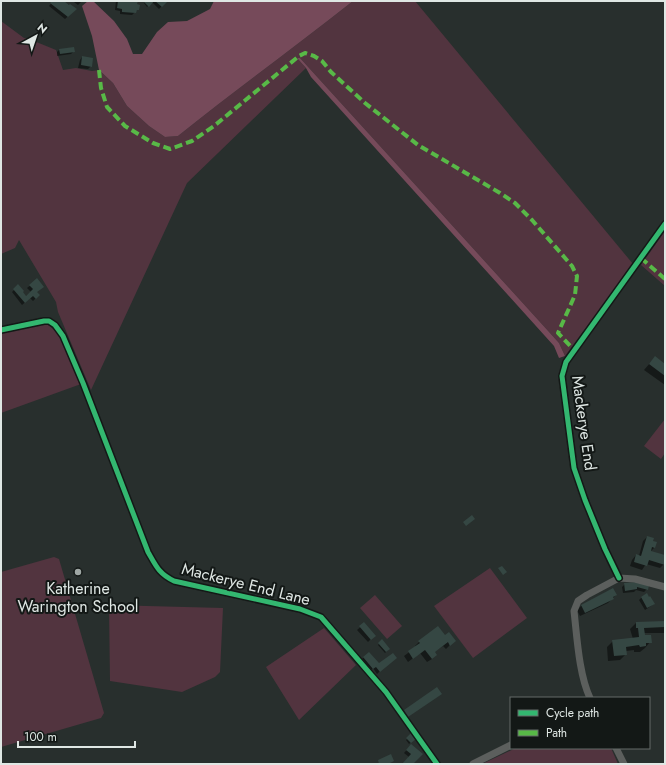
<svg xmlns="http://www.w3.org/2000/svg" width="666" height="765" font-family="Jost,sans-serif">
<rect width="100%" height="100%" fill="#282f2d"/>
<path fill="#52343f" d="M353 1H415L633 264 565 356 559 343 550 333 300 58H297L306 68 187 183 91 390 58 312 56 302 19 240 15 248 1 254V21L24 38 29 39 56 50 63 70 76 68 92 71 99 70 113 83 127 106 149 126 165 137 178 136C235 90 295 47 353 1Z
M665 231V286L641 265Z
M46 324C64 332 73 366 81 384L1 413V333Z
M665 419V453L661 459 644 446Z
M54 557 59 559 104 713 101 718 1 747V572Z
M490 568 527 618 473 658 434 606Z
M375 595 402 626 387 639 360 608Z
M109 605 223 608 220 672 215 677 182 692 110 681Z
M324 628 356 665 299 720 266 667Z
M516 748H611L618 764H482Z"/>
<path fill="#764a5a" d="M88 1H93L114 21 127 39 133 54H142L157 32 168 22 187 21 210 9 214 1H353C295 47 235 90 178 136L165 137 149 126 127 106 113 83 99 70 92 36 82 6Z
M297 58H300L550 333 559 343 565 356 559 358 554 346 311 77 306 68Z"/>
<path fill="#0007" d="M53 1H62L76 9 65 19 49 6Z
M75 1H82L78 5 74 2Z
M116 1H137L136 5 138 9 132 15 120 14V11L115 10Z
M144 1H167L159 9 152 2 147 7 144 3 145 2Z
M59 50 74 51 71 54 57 56V52Z
M82 57 91 66 88 69 78 68 80 60Z
M37 280 36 293 39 295 33 301 30 298 22 305 12 292 18 286 25 297 31 292 27 288Z
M650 363 665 365V385L644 370Z
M647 537 652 541 654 548 650 552 665 556 664 564 660 568 646 564 642 570 630 566 632 560 636 555 639 556 643 541Z
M637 583 647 589 644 592 636 590 634 592 623 593 622 587 625 584Z
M612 589 616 595 608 603 580 616 577 610 581 606Z
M642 597 648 598 654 604 645 610 639 600Z
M665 622V633H644V636L650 642 645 648 640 652H634V650L626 651V654L620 660 608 661 607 647 613 641 633 639 630 629 636 623Z
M364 624 372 638 368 642 357 630Z
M445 636 450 645 446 649 443 646 434 652 432 659 427 662 420 653 408 662 404 656 416 647 415 646 419 642Z
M382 641 389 649 385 653 378 645Z
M364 657 378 664 395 657 377 674 373 668 370 671 361 660Z
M411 735 414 739 409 744 406 740Z
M411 745V764H403L409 757 404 753Z"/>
<path fill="#354743" d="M52 1H64L69 5 70 4 77 9 68 17 50 3Z
M118 1H138L137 4 140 5 139 10H137L136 13 122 12V9L117 8Z
M145 1H154L149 7 144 2Z
M155 1H168L162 7Z
M74 47 75 52 60 54 59 49Z
M82 56 93 58 92 67 81 65Z
M37 278 44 287 37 292 40 295 36 299 33 296 25 303 13 289 18 284 24 291 23 292 26 296 33 289 29 285Z
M655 356 665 364V376L649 364Z
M472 515 475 519 466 526 463 522Z
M647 536 654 538 653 541 657 542 655 548 652 547 651 551 665 555V565L649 560 647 566 634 562 636 554 641 556Z
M502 566 507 572 503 575 498 568Z
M637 582 649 585 648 590 637 587V589L625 591 624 583Z
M613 588 617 595 613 597 614 599 585 613 581 605Z
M647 593 649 597 650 596 655 604 647 608 641 597Z
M665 621V627L644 628 645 635H651L652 643H646V646L640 647 639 645 626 647 627 655 614 656 612 640 639 637 638 628H636V622Z
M364 622 376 636 371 640 359 626Z
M438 626 445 635 449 632 456 641 450 646 448 642 435 652 437 655 432 659 425 650 413 659 408 651 420 643 418 641Z
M382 639 390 649 386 652 378 643Z
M369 652 379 663 393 653 397 658 380 672 376 667 373 669 363 657Z
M437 687 442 694 408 717 404 710Z
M411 733 416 739 411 743 406 738Z
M411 744 423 754 413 764H402L411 754 406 750Z
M391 754 394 761 388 764H379L378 760Z"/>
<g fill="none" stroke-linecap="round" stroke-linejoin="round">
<path stroke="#5c5f5d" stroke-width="7" d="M1 330 44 321H49L55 325 63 336 83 383 148 552C156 566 159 574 174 581L300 609 321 617 386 692 437 764
M619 578 605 549 585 500 574 468 562 376 566 362 665 224
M590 698C579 675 577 637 574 611L578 601 587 595 619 578 635 579 665 587
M616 748 624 764
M473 764 511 745"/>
<path stroke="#58b947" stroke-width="4" stroke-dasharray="8 4" stroke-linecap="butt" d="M99 70 101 88 107 107 125 126 153 143 170 149 192 141 214 126 299 56 305 53 314 56 322 61 331 72 365 103 418 145 500 193 515 203 532 220 572 266 577 276 575 295 558 333 574 350
M641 258 665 279"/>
<defs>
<path id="cycleway" d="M1 330 44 321H49L55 325 63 336 83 383 148 552C156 566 159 574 174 581L300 609 321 617 386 692 437 764
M619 578 605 549 585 500 574 468 562 376 566 362 665 224"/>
</defs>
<use href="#cycleway" stroke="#131816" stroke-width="8"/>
<use href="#cycleway" stroke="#33b770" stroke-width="5"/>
</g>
<circle fill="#9fa7a4" stroke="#131816" stroke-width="1.5" cx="78" cy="572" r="4"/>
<g text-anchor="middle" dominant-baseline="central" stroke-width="4" stroke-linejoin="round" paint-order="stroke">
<g font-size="16" fill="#dfe7e4" stroke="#131816">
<text transform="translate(584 423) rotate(82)">Mackerye End</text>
<text transform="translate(246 584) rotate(14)">Mackerye End Lane</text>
</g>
<g font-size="16" fill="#dfe7e4" stroke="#131816">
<text x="78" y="588">Katherine<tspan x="78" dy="18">Warington School</tspan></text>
</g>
</g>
<rect width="666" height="765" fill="none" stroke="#dfe7e4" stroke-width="4"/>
<rect x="510" y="697" width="140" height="52" fill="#131816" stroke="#656b68"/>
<rect x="518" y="710" width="20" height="6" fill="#33b770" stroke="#656b68"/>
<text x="546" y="717" font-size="12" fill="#dfe7e4">Cycle path</text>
<rect x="518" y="730" width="20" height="6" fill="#58b947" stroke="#656b68"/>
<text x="546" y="737" font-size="12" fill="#dfe7e4">Path</text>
<g transform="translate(36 36) rotate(40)" stroke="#131816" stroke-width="3" paint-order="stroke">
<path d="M0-3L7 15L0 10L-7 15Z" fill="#dfe7e4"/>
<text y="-6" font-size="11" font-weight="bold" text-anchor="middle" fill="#dfe7e4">N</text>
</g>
<path d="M18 741v6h117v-6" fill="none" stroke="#dfe7e4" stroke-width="2"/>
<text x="24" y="741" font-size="12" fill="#dfe7e4" stroke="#131816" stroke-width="3" paint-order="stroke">100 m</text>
</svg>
